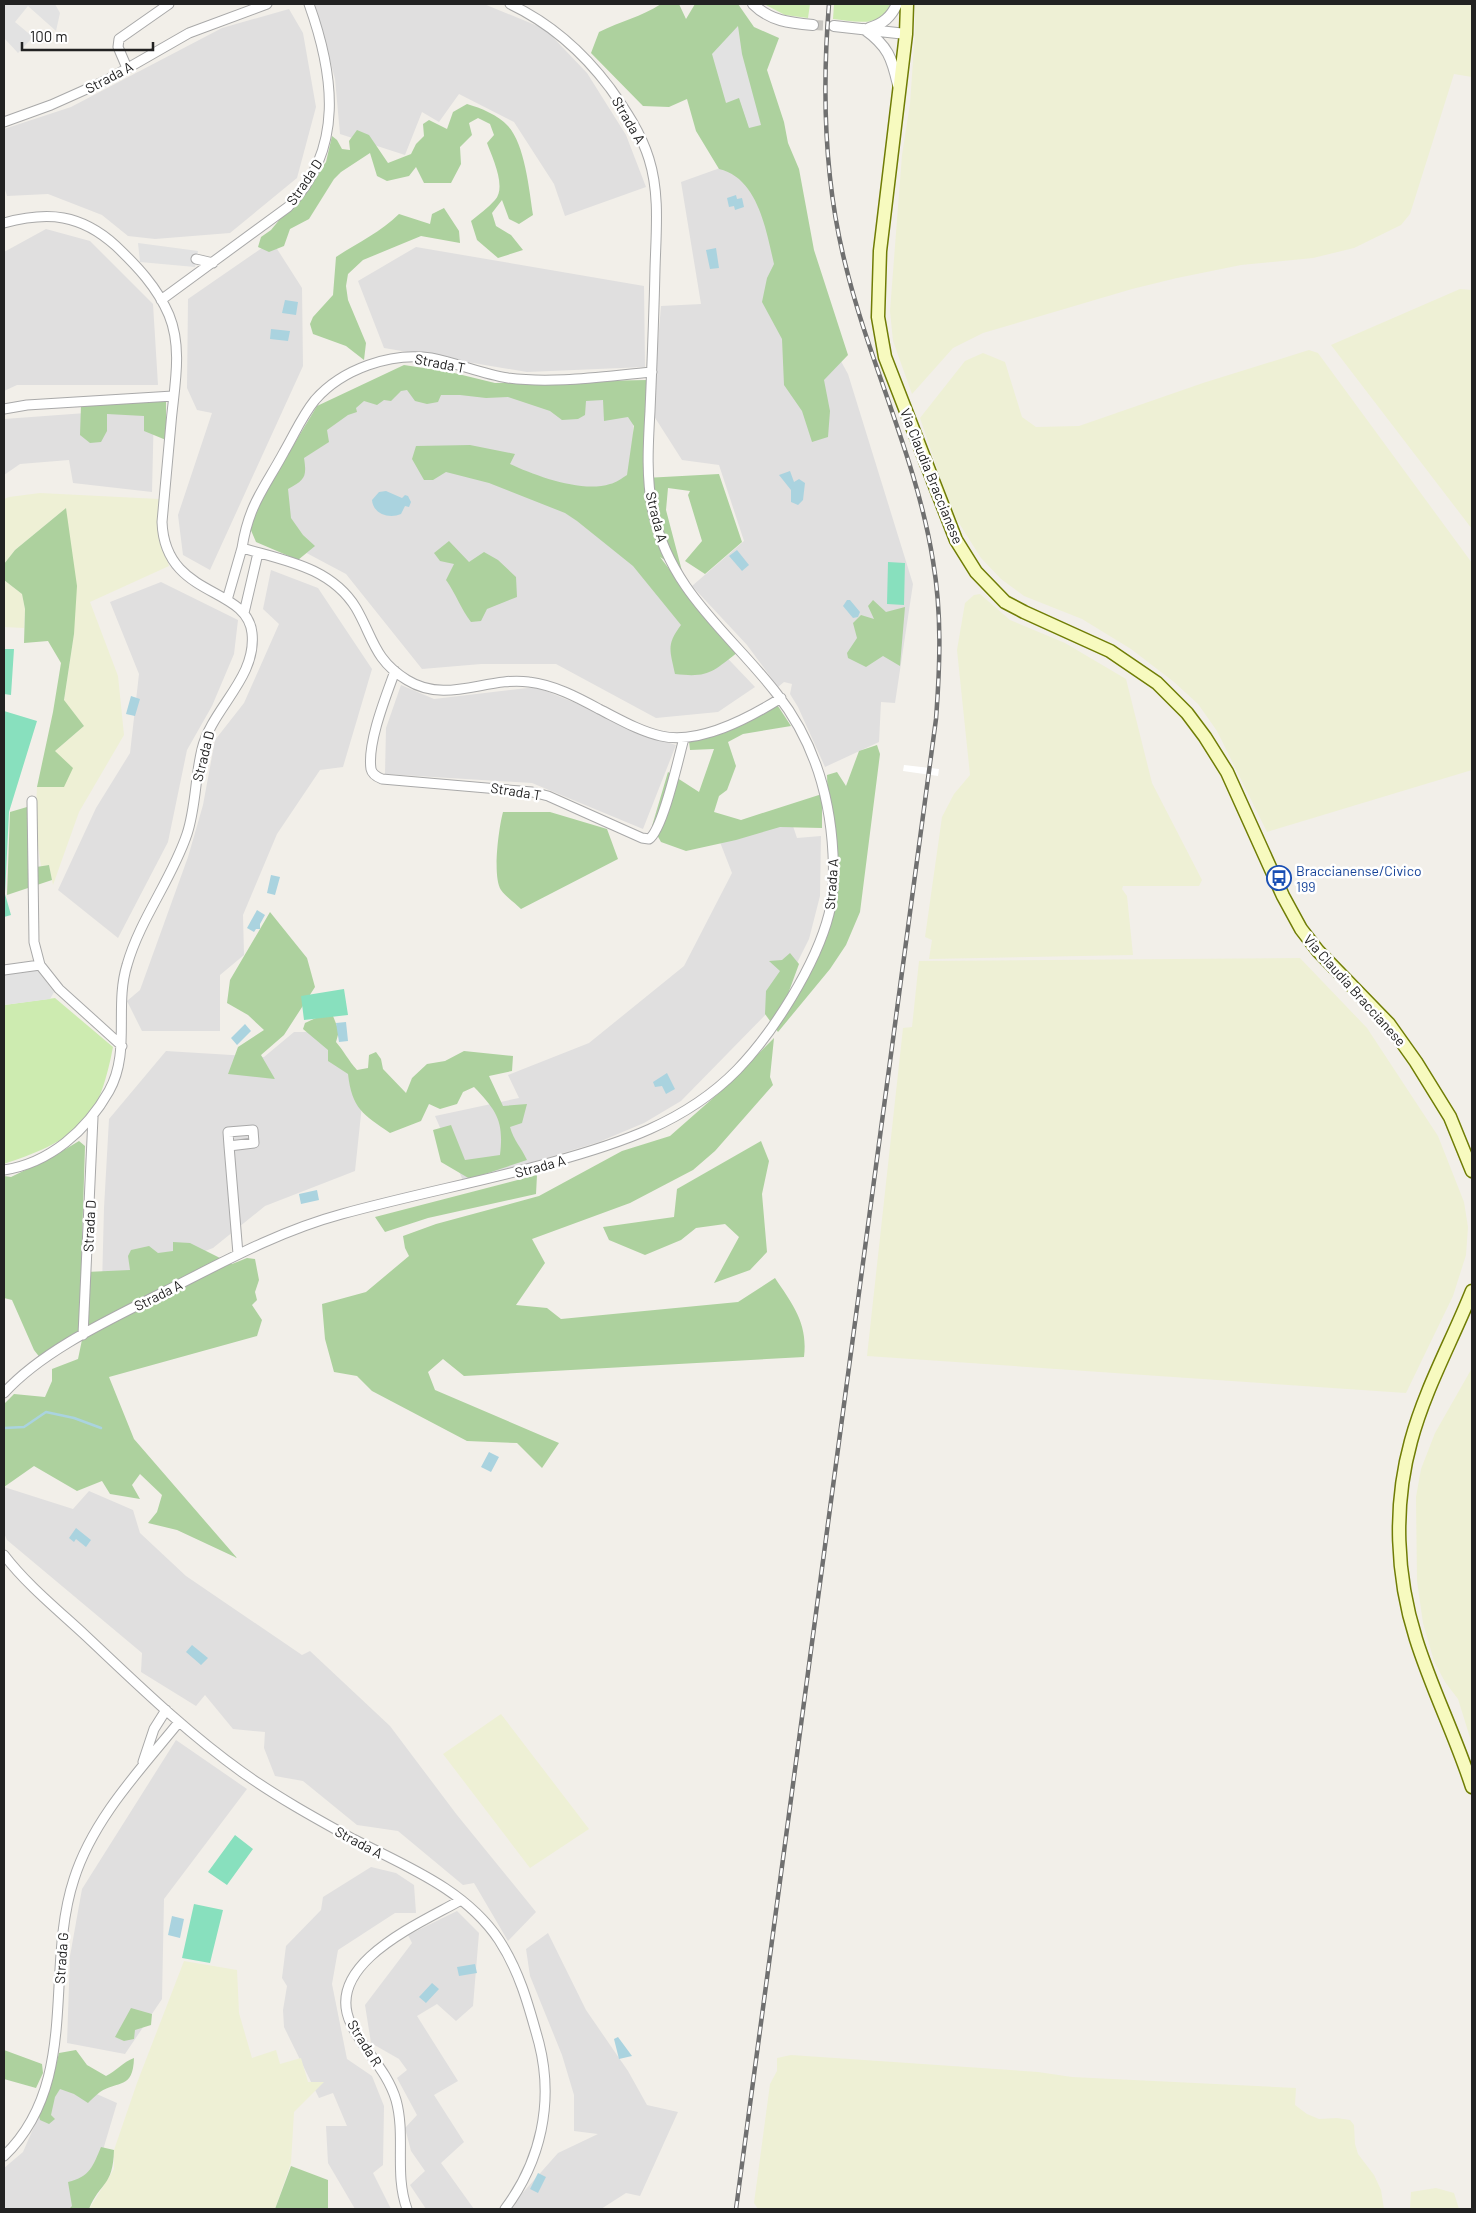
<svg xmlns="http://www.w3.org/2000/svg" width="1476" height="2213" font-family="Barlow,sans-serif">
<rect width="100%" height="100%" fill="#f2efe9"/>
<path fill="#e0dfdf" d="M315 4H484L545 29 587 73 626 135 646 187 565 216 554 184 514 122 459 94 439 122 422 112 405 155 340 134 335 79Z
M289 9 303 33 316 107 297 178 230 233 155 239 128 236 102 215 48 194 7 196 4 186V129L71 107 222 28Z
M748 158 780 250 848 374 913 584 895 703 881 702 879 742 825 767 798 707 790 694 792 684 784 682 778 687 747 645 692 586 744 541 719 465 682 460 652 413 661 306 701 304 681 182Z
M46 229 90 241 153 304 158 385H17L4 391V252Z
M272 241 302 288 303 366 210 570 183 555 178 515 212 413 197 410 187 388 188 299Z
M416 247 644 286 645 367 527 372 384 348 358 281Z
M364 384 530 394 634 389 632 497 635 532 690 619 755 687 718 712 656 718 556 664H481L422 669 346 574 267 532 317 419Z
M154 408 152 492 73 483 69 460 20 464 4 475V419Z
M271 570 318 588 372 669 343 767 320 770 277 834 243 915 244 955 220 975V1031H142L127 1001 140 990 188 857 203 805 215 740 244 703 279 624 263 609Z
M161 582 238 620 234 654 212 706 187 750 168 842 118 938 58 890 96 808 130 753 139 674 110 602Z
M401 685 434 699 536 687 583 706 635 732 676 745 643 829 532 783 385 774 386 728Z
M790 817 797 838 821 836 820 896 809 939 777 1003 681 1101 644 1123 599 1142 464 1183 435 1116 519 1098 508 1075 589 1043 684 966 732 873 718 837Z
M294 1032H323L359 1086 362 1105 355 1171 265 1206 213 1248 118 1284 102 1286 104 1208 109 1119 166 1051 264 1057Z
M4 1487 73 1509 89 1491 133 1510 140 1533 186 1576 302 1655 310 1651 390 1726 457 1815 536 1912 508 1941 474 1883 463 1885 398 1831 357 1825 303 1781 275 1776 264 1748 265 1732 233 1729 205 1695 196 1706 141 1672 142 1653 7 1540 4 1533Z
M176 1740 247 1789 164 1899 162 1999 125 2054 67 2043 70 1956 82 1889Z
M371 1867 396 1873 414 1885 416 1913H395L338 1950 332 1984 347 2059 372 2076 384 2106 383 2165 373 2173 391 2209H355L328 2163 326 2126H347L333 2093 319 2098 284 2027 283 2010 287 1986 282 1978 286 1946 321 1910 323 1897Z
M457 1911 479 1933 473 2006 456 2021 437 2004 417 2016 458 2081 434 2095 464 2142 441 2163 474 2209H426L410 2185 425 2171 411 2151 405 2128 417 2115 397 2078 407 2070 399 2059 371 2043 365 2005 412 1943 408 1935Z
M548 1933 586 2010 628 2071 647 2105 678 2112 640 2196 626 2193 601 2209H512L519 2197 558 2153 598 2134 574 2131V2095L562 2055 530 1976 526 1949Z
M56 2076 117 2103 103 2150 71 2209H4V2168L23 2152Z"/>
<path fill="#eef0d5" d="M915 4H1472V77L1454 74 1410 214 1401 225 1354 248 1313 258 1241 265 1177 278 1132 289 983 333 953 348 912 394 893 341 890 311 902 155 910 104 915 32Z
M1460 289 1472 290V529L1331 345Z
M1309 350 1318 353 1472 563V770L1267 832 1217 731 1198 704 1174 682 1131 649 1082 619 1024 596 1001 579 981 558 952 512 920 418 965 361 983 353 1005 362 1022 417 1036 427 1079 426 1203 383Z
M40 493 159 499 157 522 169 566 90 602 118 676 124 735 79 812 53 885 49 865 41 866 35 827 37 787H64L55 751 84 726 64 701 74 634 66 508 15 550 4 564V499L9 497Z
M4 580 22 594 25 609 24 628 4 627Z
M980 594 1010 620 1065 643 1126 679 1152 783 1202 880 1199 886H1123L1122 889 1127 896 1133 955 929 959 932 940 925 937 942 817 954 794 970 775 957 650 965 603 974 595Z
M1300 958 1367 1028 1438 1136 1464 1202 1468 1227 1466 1255 1453 1296 1406 1393 867 1356 903 1028 912 1027 919 961Z
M1472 1368V1744L1458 1699 1445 1682 1434 1661 1423 1623 1417 1581 1416 1497 1421 1469 1435 1433Z
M501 1714 589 1829 530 1868 443 1754Z
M184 1961 237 1970 239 2013 252 2058 276 2050 280 2064 301 2058 308 2082H324L294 2112 291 2163 275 2209H89L114 2169V2150L137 2083Z
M791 2055 1038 2072 1072 2077 1296 2088 1295 2105 1307 2114 1319 2119 1337 2118 1350 2120 1354 2125 1355 2144 1358 2154 1374 2175 1381 2190 1384 2209H758L754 2203 770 2084 777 2071V2058Z
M1436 2188 1454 2193 1459 2209H1410L1411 2192Z"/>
<path fill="#cdebb0" d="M764 4H810L808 18 785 15Z
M834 4H891C883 29 853 21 833 19Z
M55 998 113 1047C109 1068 101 1104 85 1120 64 1143 33 1154 4 1164V1005Z"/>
<path fill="#add19e" d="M661 4H679L686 19 695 4H738L754 27 779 38 767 70 784 122 788 143 799 169 814 250 848 355 824 380 830 411 828 437 812 442 802 411 784 385 782 339 762 302 767 278 774 264C766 230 758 178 719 169L696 131 687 99 669 107 643 106 591 53 599 32C621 21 641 17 661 4Z
M467 104C481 108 498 115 508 126 525 145 529 189 533 215L519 224 509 219 502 200 492 213 496 226 511 235 523 250 498 258 477 240 471 221C479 214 488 208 495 200 507 187 492 157 487 143L494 135 490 124 478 118 469 123 472 135 460 147 461 164 451 183H424L416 167 409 176 387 181 377 176 370 153 341 172 334 179 309 219 290 229 284 246 269 252 258 247 261 237 271 230 280 219 301 198 326 162 332 136 337 140 342 149 350 150 349 141 357 130 369 135 388 163 411 154 416 144 424 136 423 124 429 120 447 129 453 112Z
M444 208 459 231 460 243 421 236 363 260 348 274 346 286 348 300 366 343 364 360 346 346 313 334 310 324 313 317 333 295 336 257C357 243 381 232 399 214L430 224 432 214Z
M404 365 450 372 495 383 647 380 645 478 719 474 742 542 705 574 685 561 702 541 688 495 690 491 668 488 666 510 682 571 660 557 716 630 738 652C712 672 709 678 675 674 670 650 666 645 681 625L633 566 577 521 565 513 489 483 446 472 433 480H424L412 459 416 446 470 445 515 454 510 464C536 476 582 493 610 484 616 483 622 478 627 475L634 426 628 417 604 421 603 400 586 401 585 415 578 419 562 420 550 411 508 397 486 398 460 395H441L438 402 427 404 415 401 407 390 401 391 391 401 384 400 377 405 364 401 356 408 357 412 348 415 327 430 329 442 304 458C307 477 305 480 288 489L291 518 303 535 315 546 298 560 256 542 250 528 259 502 317 406Z
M166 401V440L144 431V416L107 414V431L101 442 90 443 80 435 81 405Z
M66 508 77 586 74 634 64 700 84 726 55 751 73 768 64 787H37L53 712 61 663 48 641 24 643 25 609 22 594 4 580V564L15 550Z
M449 541 469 562 484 552 498 560 516 577 517 597 487 609 481 621 471 622C461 609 456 594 446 580L454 564 440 561 434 553Z
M873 600 886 612 905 607 900 666 883 656 866 667 848 658 847 653 857 638 853 623 861 615 874 619 868 606Z
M776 703 791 726 743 734 728 742 736 766 727 790 719 796 714 812 741 820 822 794V828L780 827 736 840 686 851 661 842 652 826 668 772 699 792 714 749 690 750 689 741 700 734Z
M877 745 880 754 860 912 846 945 830 969 778 1032 765 1014 766 991 780 971 769 961 782 960 790 953 799 964 788 994 797 996 832 912 827 775 837 772 846 786 859 751Z
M27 807 37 847 30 868 49 865 52 880 7 895 10 812Z
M503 812H550L607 829 618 859 521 909C515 903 506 897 501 890 492 876 499 827 503 812Z
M270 912 307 958 315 987 284 1035 261 1055 275 1079 228 1074 238 1047 264 1030 248 1015 227 1003 230 980Z
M331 1011 339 1031 336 1042C344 1051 348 1060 357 1070L368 1068 369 1055 376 1052 381 1059 383 1069 406 1093 412 1078 427 1064 445 1061 464 1051 513 1056 512 1071 489 1076 503 1106 527 1104 522 1123 510 1127C514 1141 521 1147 527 1160L470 1179 441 1162 433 1130 451 1125 465 1160 500 1155C504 1121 497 1111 474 1087L463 1092 457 1104 440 1109 429 1104 421 1121 390 1133C363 1114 352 1109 348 1074L328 1061V1050L303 1029 305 1023Z
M774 1038 770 1077 773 1085 715 1151 693 1170 630 1203 532 1239 545 1263 516 1305 547 1308 561 1319 738 1302 775 1278C793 1305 808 1323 804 1357L464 1376 443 1359 428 1372 435 1390 559 1443 542 1468 517 1443 467 1441 372 1391 357 1376 334 1372 325 1339 322 1304 366 1292 409 1256 405 1248 403 1236 436 1224 539 1196 622 1151 670 1136 720 1092Z
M79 1141 85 1146 79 1337 41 1359 34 1350 12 1300 4 1298V1176L11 1177 54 1156Z
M761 1141 769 1161 762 1194 767 1252 750 1270 714 1283 739 1237 725 1224 696 1228 681 1240 645 1255 609 1240 603 1227 674 1217 677 1189Z
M537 1175 536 1194 428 1218 385 1232 375 1217Z
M173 1242 190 1243 232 1264 247 1258 255 1259 259 1280 255 1292 257 1300 252 1305 262 1320 257 1336 109 1377 134 1439 237 1558 177 1530 148 1523 157 1512 162 1495 140 1474 132 1485 140 1499 110 1494 102 1481 77 1491 34 1466 4 1487V1404L14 1394 45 1397 52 1381V1369L78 1359 83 1335 86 1272 130 1270 128 1256 131 1250 149 1246 158 1253 173 1251Z
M131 2008 152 2014 151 2025 135 2030 134 2039 124 2041 115 2037Z
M4 2050 42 2064 43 2073 36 2088 4 2079Z
M76 2050 87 2065 106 2076C116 2071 123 2062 134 2058 133 2090 118 2080 100 2092 96 2095 92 2099 88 2103L74 2094 60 2089 55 2097 51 2115 55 2119 49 2124 40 2120 38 2112 52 2080 59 2053Z
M101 2147 114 2150C113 2187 100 2182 89 2209H69L72 2206 68 2182C90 2177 93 2166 101 2147Z
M291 2166 328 2180V2209H275Z"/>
<path fill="#88e0be" d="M888 562 905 563 904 605 887 604Z
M4 649H14L11 695 4 694Z
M4 711 37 721 9 812 5 894 11 915 4 917Z
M344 989 348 1015 304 1020 301 996Z
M235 1835 253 1849 227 1885 208 1872Z
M194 1904 223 1910 210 1963 182 1958Z"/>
<path fill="#e2e2e2" d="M4 4H55L60 13 56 31 28 6 15 22 33 37 18 53 4 38Z
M738 26 742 54 761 125 749 128 739 98 726 103 712 54Z
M138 243 198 251 195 267 140 262Z
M34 966 54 992 50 999 4 1005V972Z"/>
<path fill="#aad3df" d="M736 195 737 199 742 198 744 207 735 210 734 206 729 207 727 198Z
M716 248 719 268 710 269 706 250Z
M285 300 298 302 296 315 282 313Z
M271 329 290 331 288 341 270 339Z
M790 471 794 482 799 479 805 483 803 500 798 505 791 502V490L779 475Z
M386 491 402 498 405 495 408 496 411 502 409 507 405 506 401 514C389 519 373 514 372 500L379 492Z
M737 550 749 565 742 571 729 556Z
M847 600H850L860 612 858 617 853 618 843 606Z
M131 696 140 699 135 716 126 714Z
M271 875 280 877 275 895 267 893Z
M257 910 265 915 260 924V929H256L254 932 247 928Z
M346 1022 348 1041 339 1042 336 1023Z
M245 1024 251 1031 237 1045 231 1038Z
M667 1073 675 1089 666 1094 662 1086 655 1087 653 1082Z
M317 1190 319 1200 301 1204 299 1194Z
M489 1452 499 1457 491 1472 481 1467Z
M76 1528 91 1540 86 1547 76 1539 74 1542 69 1538Z
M192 1645 208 1658 201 1665 186 1652Z
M172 1916 184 1919 180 1938 168 1935Z
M475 1964 477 1973 459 1976 457 1967Z
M432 1983 439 1989 426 2003 419 1997Z
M618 2037 632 2056 619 2059 614 2039Z
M538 2173 546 2177 538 2193 530 2189Z"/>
<path fill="#fff" d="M904 765 939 769 938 776 903 771Z"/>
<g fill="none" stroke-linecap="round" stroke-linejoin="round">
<path stroke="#aad3df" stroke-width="2.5" d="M4 1428 24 1427 46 1412 74 1418 101 1428"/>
<path stroke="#c8c6c1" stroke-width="10" stroke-dasharray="10 5" stroke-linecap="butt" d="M813 25 834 26"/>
<defs>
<path id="minor" d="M127 68 118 47 119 39 169 4
M4 122 51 105 107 80 189 33 267 4
M4 223C48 211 81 214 116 246 137 266 157 287 169 315 183 349 174 388 171 423 168 456 165 489 162 522 165 599 247 585 252 633 257 678 212 708 202 749 195 777 196 807 187 834 172 879 140 919 127 965 114 1007 131 1052 109 1091 87 1130 50 1163 4 1170
M196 259 213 263
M161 300 288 207C345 149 334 74 309 4
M652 372C605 376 555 384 508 378 482 374 457 363 431 358 391 352 342 369 315 400 302 416 294 435 284 452 264 489 249 504 242 548 283 560 331 567 356 608 373 637 374 660 407 680 447 705 487 676 529 682 554 685 577 697 599 709 619 719 639 731 661 736 700 745 749 718 781 698
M4 409 27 405 173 396
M227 600 242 548
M244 613 258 553
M395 671C386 696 367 743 371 769 372 774 377 777 382 779L532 792 548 796 642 838 649 839C663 830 679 756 684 738
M32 801 34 942 40 965 59 989 122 1046
M4 970 40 965
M229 1146 228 1132 253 1130 254 1143 229 1146 238 1254
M83 1335 93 1117
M4 1393C44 1349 113 1318 166 1291 223 1262 279 1231 342 1214 411 1195 480 1182 549 1163 618 1144 685 1123 737 1070 773 1033 816 965 829 914 834 895 834 874 833 854 830 794 814 741 777 694 730 633 671 593 653 512 646 479 648 445 650 411 652 364 654 317 655 269 656 232 660 194 649 159 641 133 625 109 610 88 583 52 550 23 510 4
M4 1555C27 1585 58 1610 86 1636 136 1683 186 1732 242 1772 277 1797 315 1818 353 1839 405 1866 465 1889 499 1940 520 1972 529 2007 539 2043 554 2102 541 2161 505 2209
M143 1762 154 1729 166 1710
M4 2156C81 2082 44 1970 74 1879 93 1819 140 1770 179 1722
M407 2209C394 2173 406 2136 396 2100 387 2070 364 2051 351 2024 322 1964 421 1923 461 1900"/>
<path id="tertiary" d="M753 4C770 21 790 23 813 25
M834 26 906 34
M869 28C883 24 891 17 897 4
M864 29C888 46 892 58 898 85"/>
<path id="secondary" d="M907 4 906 34 880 251 878 317 885 357 956 540 976 572 1005 602 1024 612 1110 651 1157 683 1187 713 1205 737 1227 772 1283 896 1301 929 1318 951 1389 1024 1416 1062 1450 1117 1472 1171
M1472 1291C1452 1341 1425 1389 1411 1441 1393 1506 1396 1576 1416 1639 1432 1690 1456 1737 1472 1787"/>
</defs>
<use href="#minor" stroke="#a9a9a9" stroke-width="11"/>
<use href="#tertiary" stroke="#a9a9a9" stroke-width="12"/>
<use href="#secondary" stroke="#707d05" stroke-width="15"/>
<use href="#minor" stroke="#fff" stroke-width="9"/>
<use href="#tertiary" stroke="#fff" stroke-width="10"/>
<use href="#secondary" stroke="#f7fabf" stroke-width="12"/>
<defs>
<path id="rail" d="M736 2209 936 719C940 665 942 614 933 561 917 459 869 363 845 263 824 179 822 90 829 4"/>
</defs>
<use href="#rail" stroke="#707070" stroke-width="4.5"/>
<use href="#rail" stroke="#fff" stroke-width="2.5" stroke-dasharray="8" stroke-linecap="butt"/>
</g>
<defs>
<symbol id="bus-ring" viewBox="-11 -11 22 22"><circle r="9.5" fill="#fff" stroke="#1a4fb4" stroke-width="1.5"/><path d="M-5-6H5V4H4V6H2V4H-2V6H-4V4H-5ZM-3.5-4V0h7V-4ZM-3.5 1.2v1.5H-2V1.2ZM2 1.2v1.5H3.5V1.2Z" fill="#1a4fb4"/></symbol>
</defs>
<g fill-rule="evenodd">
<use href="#bus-ring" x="1265" y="864" width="28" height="28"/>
</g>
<g text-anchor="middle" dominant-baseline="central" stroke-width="5" stroke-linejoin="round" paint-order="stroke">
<g font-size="14" fill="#222" stroke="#fff">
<text transform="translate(109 77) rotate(-28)">Strada A</text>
<text transform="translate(629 120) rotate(60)">Strada A</text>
<text transform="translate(304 182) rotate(-56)">Strada D</text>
<text transform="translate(440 363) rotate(11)">Strada T</text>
<text transform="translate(932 476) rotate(68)">Via Claudia Braccianese</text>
<text transform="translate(657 517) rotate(76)">Strada A</text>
<text transform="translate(203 756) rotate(-76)">Strada D</text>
<text transform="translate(516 791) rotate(9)">Strada T</text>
<text transform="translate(831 884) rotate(-86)">Strada A</text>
<text transform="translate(1355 990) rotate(48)">Via Claudia Braccianese</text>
<text transform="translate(540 1166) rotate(-15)">Strada A</text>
<text transform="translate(89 1226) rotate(-87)">Strada D</text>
<text transform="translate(158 1295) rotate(-27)">Strada A</text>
<text transform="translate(359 1842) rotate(28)">Strada A</text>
<text transform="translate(61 1958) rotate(-86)">Strada G</text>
<text transform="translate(365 2043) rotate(58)">Strada R</text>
</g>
<g font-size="14" fill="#164399" stroke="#fff" text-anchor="start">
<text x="1296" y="870">Braccianense/Civico<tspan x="1296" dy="16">199</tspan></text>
</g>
</g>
<rect width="1476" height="2213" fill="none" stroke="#222222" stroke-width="10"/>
<path d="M22 42v8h131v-8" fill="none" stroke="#222222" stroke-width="2.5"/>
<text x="30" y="42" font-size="15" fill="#222222" stroke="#ffffff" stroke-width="4" paint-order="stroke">100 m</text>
</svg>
